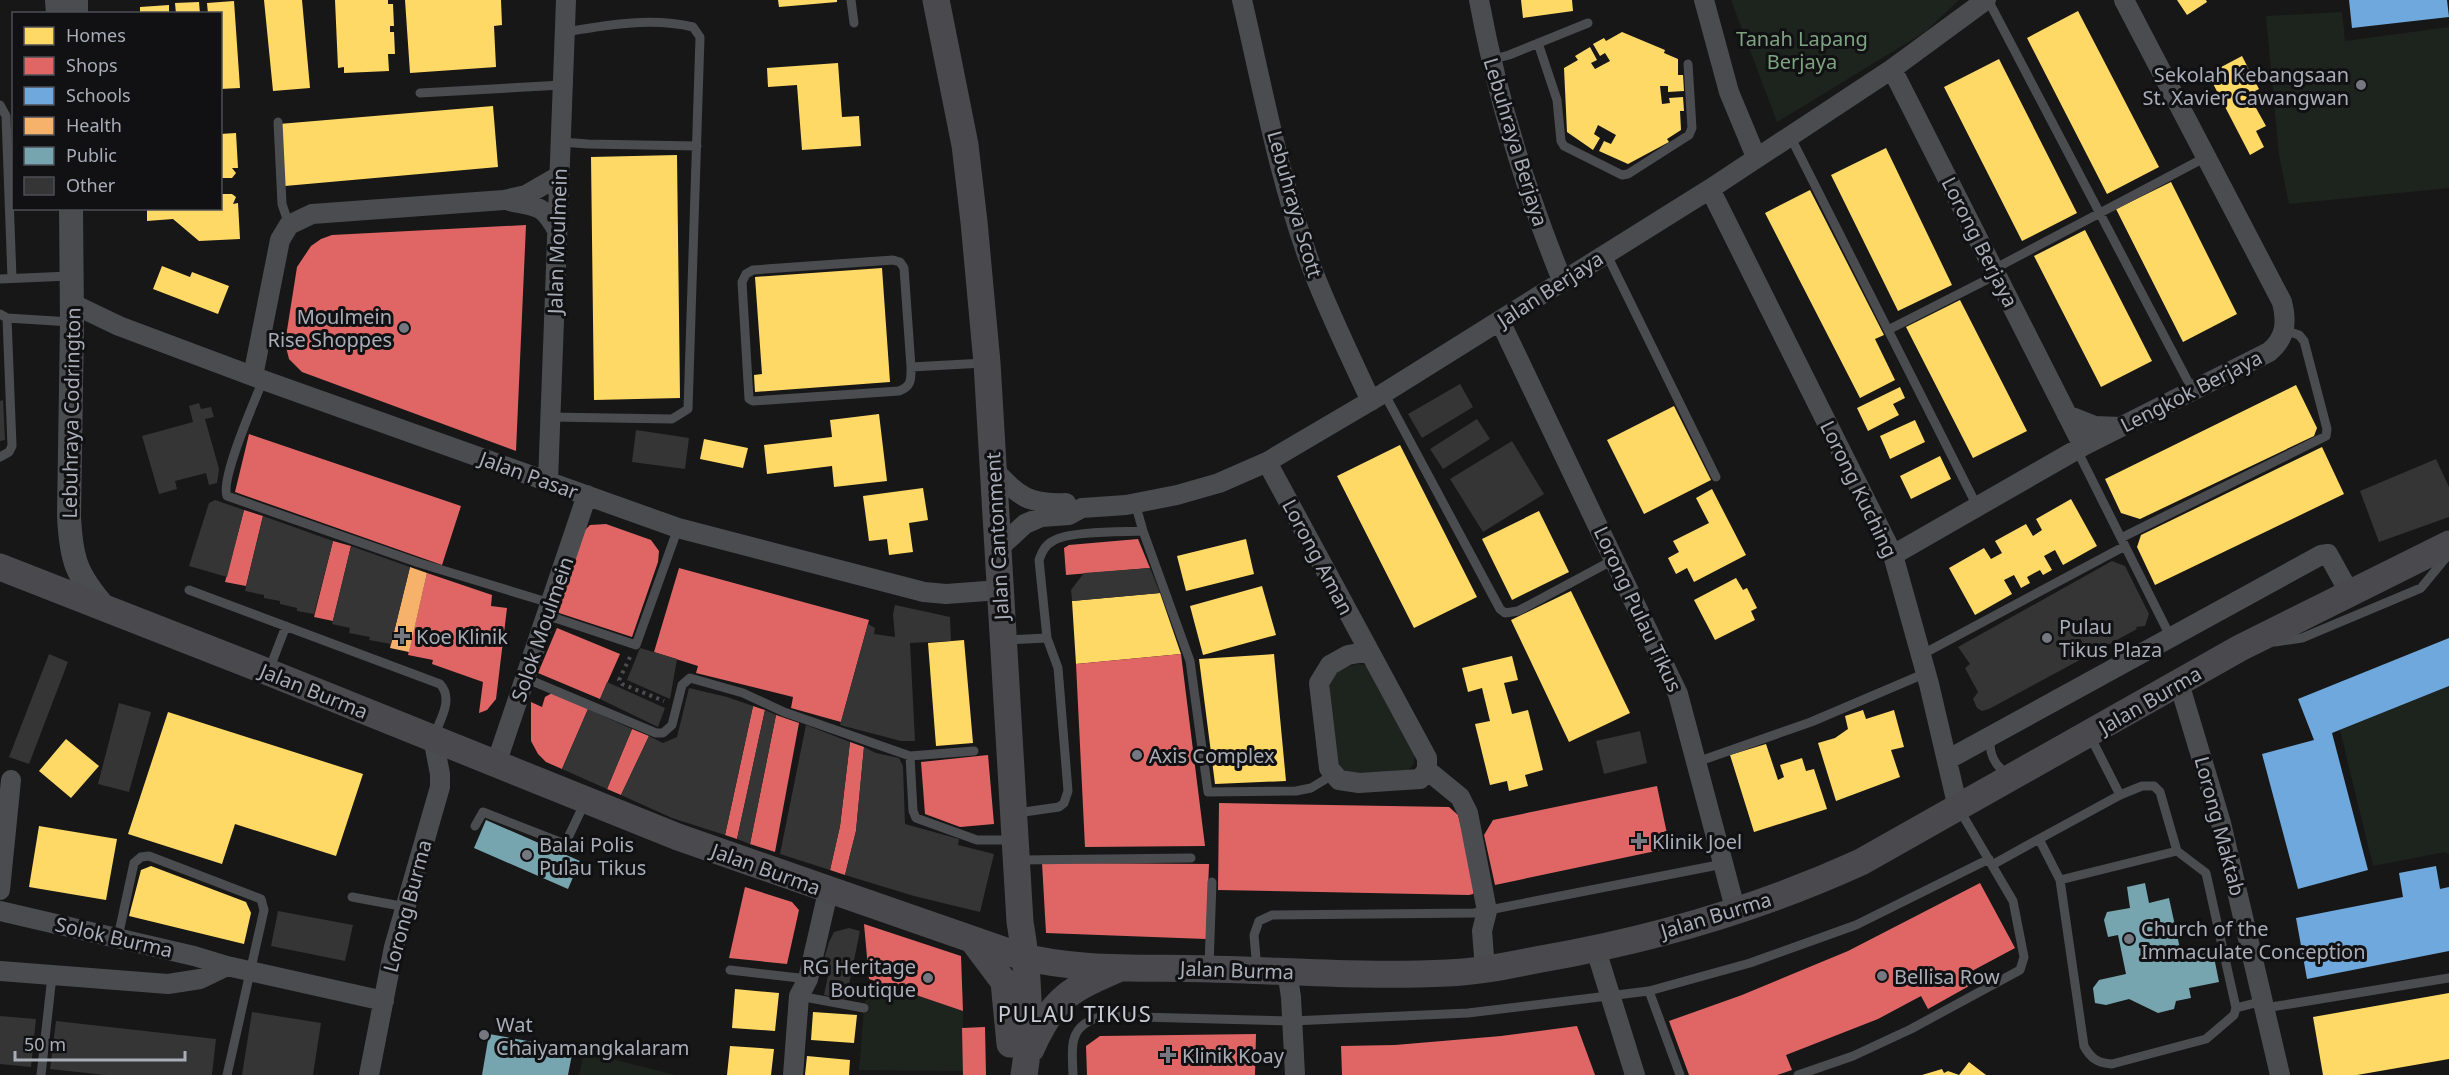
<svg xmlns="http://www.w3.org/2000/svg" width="2449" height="1075" font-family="'Noto Sans',sans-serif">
<rect width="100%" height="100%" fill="#171717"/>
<path fill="#1d241e" d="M1731 0H1959L1925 32 1777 122Z
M2342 12 2345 41 2449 27V188L2289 204 2279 155 2266 16Z
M1358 664 1366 665 1414 754C1415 764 1412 768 1404 772L1346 774 1337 761 1329 683 1339 670Z
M2449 686V855L2445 852 2373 866 2340 730Z
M869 979 963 1011V1071L859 1070 864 1008Z
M584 1052 675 1075H579Z"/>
<path fill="#ffd966" d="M264 0H302L310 88 273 91Z
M335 0H388V4H393L394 26H390V32H394L395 54H388L389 71 344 73V67L338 68Z
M405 0H501L502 25 494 26 496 67 410 73Z
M778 0H837V2L779 7Z
M1521 0H1572L1573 11 1523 18Z
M2177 0H2206L2207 2 2187 15Z
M234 1 240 88 220 89V14H208L207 3Z
M199 2 200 14H176L175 3Z
M169 5V14H140V7Z
M2078 11 2159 167 2107 194 2027 38Z
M1622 32 1665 50 1664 53 1678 59V75H1683L1684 91 1668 92V86H1660L1662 104 1670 103 1669 98 1683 97 1684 111H1680L1681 130 1667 139 1669 142 1628 164 1599 151 1604 141 1611 144 1616 135 1598 125 1594 134 1600 138 1593 150 1567 132 1564 68 1578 60 1575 56 1590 47 1597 60 1591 63 1595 69 1610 61 1605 53 1600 56 1593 44 1604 38 1606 41Z
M2242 56 2259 89 2255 91 2258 97 2256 108 2266 126 2256 131 2264 147 2250 155 2208 74Z
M1999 59 2077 213 2022 241 1944 87Z
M838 63 842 117 859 116 861 146 802 150 797 85 768 87 767 68Z
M493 106 498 167 285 186 279 124Z
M236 133 238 168H232L236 173 232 178H220V134Z
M1886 148 1952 285 1898 311 1831 175Z
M677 155 680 398 594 400 591 157Z
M2171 182 2237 314 2183 342 2116 209Z
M1810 190 1884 335 1875 339 1895 380 1860 398 1765 213Z
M220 194H232L236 197 233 204 238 203 240 239 199 241 173 219 147 221V208H220Z
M2085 230 2152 361 2101 387 2034 256Z
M349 254 384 267 387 260 485 296 472 330 500 341 499 384 405 349 407 343 360 326 372 293 339 281Z
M162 266 190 277 192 272 229 286 218 314 153 289Z
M882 268 890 382 755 392 754 375 762 374 755 277Z
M1960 300 2027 431 1973 458 1906 327Z
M2296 385 2317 428 2314 436 2140 519 2121 513 2105 479Z
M1900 387 1905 398 1893 404 1899 415 1868 431 1857 408Z
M1674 406 1711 480 1644 514 1607 440Z
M879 414 887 481 834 487 832 466 767 474 764 445 832 437 830 420Z
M1915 420 1925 442 1890 459 1880 436Z
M704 439 748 448 743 468 700 459Z
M1400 445 1477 597 1414 628 1337 476Z
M2322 447 2344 494 2155 585 2137 547 2141 535Z
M1940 456 1951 479 1911 499 1900 476Z
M923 488 928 520 909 523 913 552 889 555 887 539 869 541 863 496Z
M1712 489 1746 555 1694 582 1687 568 1676 574 1668 558 1679 552 1673 541 1709 523 1696 498Z
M2071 499 2097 546 2063 565 2055 550 2044 556 2052 570 2043 575 2040 570 2027 577 2030 583 2021 588 2014 575 2004 580 2012 594 1975 615 1949 568 1984 548 1991 559 2002 553 1995 541 2026 524 2033 536 2042 530 2036 519Z
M1539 511 1569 572 1512 600 1482 539Z
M1246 539 1254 574 1186 591 1177 556Z
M1736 578 1743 590 1747 588 1757 608 1751 611 1755 620 1715 640 1694 600Z
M1262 586 1276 635 1203 655 1190 606Z
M1571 591 1630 713 1569 742 1511 620Z
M1160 593 1181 654 1076 664 1072 601Z
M964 640 973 743 936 746 928 643Z
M1274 654 1286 781 1215 784 1199 659Z
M1512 656 1518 680 1504 683 1512 714 1528 710 1543 770 1525 775 1528 786 1509 791 1507 781 1490 785 1475 724 1490 721 1482 688 1468 692 1462 668Z
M1863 710 1866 719 1894 710 1904 747 1891 750 1900 777 1836 801 1818 743 1835 738 1848 729 1845 716Z
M168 712 363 774 336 856 235 824 222 864 128 834Z
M66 739 99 766 71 798 39 771Z
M1766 744 1778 780 1784 777 1780 765 1802 758 1806 771 1814 769 1827 809 1754 832 1730 755Z
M39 826 117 839 106 900 29 887Z
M151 866 246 902 251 913 244 944 129 916 141 870Z
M735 989 779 993 775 1031 732 1028Z
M2449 993V1059L2357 1075H2323L2313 1017Z
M813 1012 857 1015 854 1043 811 1040Z
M730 1046 774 1049 771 1075H727Z
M807 1056 850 1060 849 1075H805Z
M1969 1062 1986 1075H1959Z
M1942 1069 1944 1073 1948 1071 1959 1075H1922Z"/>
<path fill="#e06666" d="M526 225 516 451 302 372 289 359 285 343 297 267 311 246 321 239 332 235Z
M249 434 461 506 442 565 235 492Z
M244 510 263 516 246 586 225 582Z
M606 524 651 540 659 551 658 562 632 637 556 612 585 530 590 525Z
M1138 539 1150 568 1066 575 1064 548 1069 545Z
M333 541 351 546 333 621 314 617Z
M679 568 869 620 841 722 791 708 793 697 696 673 698 666 654 652Z
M427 573 492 595 491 606 507 608 496 699 487 710 479 713 483 682 432 664 433 660 408 655Z
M557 628 620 654 600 699 538 673Z
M1181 654 1205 846 1085 847 1076 664Z
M552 693 588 709 562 769 546 762 538 754 531 741V702L542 707 545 697Z
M753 706 765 710 737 839 725 835Z
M776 715 799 723 775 852 750 844Z
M632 729 649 736 621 795 607 789Z
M850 742 864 747 856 831 845 875 830 870 840 826Z
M988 755 994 824 960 827 925 814 921 762Z
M1657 786 1670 848 1495 885 1484 835 1493 820Z
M1219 803 1449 807 1458 815 1476 887 1473 894 1469 895 1218 890Z
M1042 863 1209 864 1206 939 1046 933Z
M1980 883 2015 948 1972 971 1978 981 1928 1009 1921 996 1878 1019 1786 1055 1792 1070 1777 1075H1689L1669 1021 1742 995 1848 951Z
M745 887 792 902 799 910 787 964 729 958Z
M864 924 961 956 963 1011 869 979Z
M1577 1026 1595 1075H1342L1341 1046 1395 1045 1501 1036Z
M985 1027 986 1075H963L962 1028Z
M1256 1034 1255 1075H1087L1086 1046 1100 1036Z"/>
<path fill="#6fa8dc" d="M2349 0H2447L2449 17 2352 28Z
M2449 638V686L2332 733 2368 870 2298 889 2262 754 2314 740 2298 699Z
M2436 866 2440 889 2449 887V951L2307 979 2296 918 2403 897 2399 873Z"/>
<path fill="#f6b26b" d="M410 567 427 573 409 652 390 648Z"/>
<path fill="#76a5af" d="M486 820 580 861 568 889 474 848Z
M2145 883 2149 903 2169 898 2182 958 2213 952 2219 982 2189 988 2191 998 2176 1001 2174 1009 2158 1013 2129 999 2106 1005 2095 1003 2093 988 2099 980 2126 974 2118 935 2108 937 2104 920 2107 912 2130 908 2127 887Z
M489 1034 573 1049 568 1075H482Z"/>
<path fill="#353536" d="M1460 384 1473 407 1422 438 1408 414Z
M3 400 5 440 0 441V401Z
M199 403 201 409 211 407 214 417 205 419 219 469 217 483 209 485 206 473 175 481 177 489 159 494 142 436 193 422 189 406Z
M1477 419 1490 439 1443 469 1430 449Z
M636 430 689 438 685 469 632 462Z
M1512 441 1544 494 1483 532 1450 479Z
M2436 459 2449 487V517L2379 542 2360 491Z
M215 500 244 510 227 577 189 566 209 503Z
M263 516 333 541 314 614 297 611V608L280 604V601L264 598V595L245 591Z
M351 546 410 567 391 644 369 640 370 637 349 633 350 628 332 624Z
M2112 561 2125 566 2149 614 2145 626 2136 627 2137 629 1989 709 1982 711 1977 708 1973 699 1978 692 1965 668 1970 664 1958 647Z
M1150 568 1160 593 1072 601 1071 590 1084 573Z
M895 605 950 617 951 641 910 643 915 741H901L840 725 868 624 875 628 874 634 895 637 893 614Z
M640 648 677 659 670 699 627 680Z
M49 654 68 662 29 764 9 757Z
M607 682 665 708 658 727 600 699Z
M689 688 727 697 753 706 725 835 672 818 621 795 649 736 663 743 677 737Z
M119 703 151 712 129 792 98 784Z
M588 709 632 729 607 789 562 769Z
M765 710 776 715 750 844 737 839Z
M806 725 850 742 840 826 830 870 780 854Z
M1640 731 1647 763 1604 774 1596 741Z
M864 747 876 753 899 758 903 766 905 824 959 839 958 845 994 854 980 912 914 896 845 875 856 831Z
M278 911 353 925 345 961 271 946Z
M849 928 860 931 846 999 824 995 829 971 821 969 829 942 834 932Z
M252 1012 321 1023 313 1075H242Z
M0 1016 36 1019 31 1067 0 1064Z
M56 1021 216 1039 212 1075H105L50 1069Z"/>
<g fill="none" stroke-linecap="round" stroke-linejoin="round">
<path stroke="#4d4e52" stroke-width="4" stroke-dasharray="3 4.5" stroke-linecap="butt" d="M630 657 619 680 622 684 664 701"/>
<path stroke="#4b4c50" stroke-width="9" d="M851 0 854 23
M1988 0 2193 391
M1538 43 1557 100 1561 141 1564 146 1622 175 1628 174 1689 135 1692 128 1688 64
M1490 60 1509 55 1588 23
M420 93 562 85
M0 105 6 116 12 278
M278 122 282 204 289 225
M1790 136 1977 506
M561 142 588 144 697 146
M1606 253 1716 477
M893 260 900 262 904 268 911 367C911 379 912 386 899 391L753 401 749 399 742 282 746 274 753 270Z
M1994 269 2206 157
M0 279 70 276
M0 314 7 318 71 322
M1888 330 1996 275
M911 367 984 363
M263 380C255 400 220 479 227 496L419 563 550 603
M1384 393 1500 609 1505 613 1518 611 1615 559
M550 417 672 419 688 409 700 37 693 27C651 17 607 25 565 32
M2077 450 2170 636
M0 457 9 452 12 446 7 318
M1135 503 1143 531 1190 661 1208 792 1296 791 1311 788 1334 774
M2121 538 2326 436 2327 429 2304 341 2299 335 2284 330
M189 590 440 684C454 699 440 720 434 736
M546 615 636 645 678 528
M1007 640 1047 638
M2275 642 2302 638 2421 588 2448 555
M1921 655 2125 546
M269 670 286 626
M525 678 656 733H663L672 725 682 685 690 678 743 693 784 712 910 756 974 751
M2090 736 2120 795
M1990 737C1989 754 1994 766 2009 775
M910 756 913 811 916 818 977 840H1014
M1697 762 1811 722 1926 673
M2142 786H2154L2160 792 2177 851 2060 880 2039 839 2120 795Z
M1017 813 1059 807 1064 803 1068 791 1058 668 1047 638 1039 560C1042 552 1045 545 1053 541 1068 531 1122 532 1143 531
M475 826 483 812 565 844 585 802
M1020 860 1191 858
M1992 865 2039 839
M2060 880 2084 1046C2091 1059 2098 1063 2112 1064L2206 1039 2234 1015 2236 1008 2206 873 2177 851
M352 897 406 907
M118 937 134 863 141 857 149 856 261 899 264 910 227 1075
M1209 966 1212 882
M730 970 808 979
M1257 970 1254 935 1259 921 1272 915 1474 913 1723 864
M1649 991 1680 1075
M799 996 864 1008
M2236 1008 2263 1001
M2265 1008 2449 978
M41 1075 52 976
M1073 1075C1072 1044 1068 1026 1102 1016L1292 1021 1468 1013 1649 991 1750 963 1856 925 1989 859
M1798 1075 1853 1056 1911 1029 2020 970 2024 957 2013 901 1959 809"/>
<path stroke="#4b4c50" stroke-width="20" d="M1242 0C1263 90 1280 184 1313 271 1330 315 1351 358 1371 401
M1479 0C1497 97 1525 189 1562 280
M1704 0 1729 92 1756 157
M1892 69 2083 446
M1710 189 1893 555 1929 684 1958 808
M509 201C538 207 542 204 557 230
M73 304 119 326 263 380 678 528 924 592 946 594 1000 590
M1500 321 1678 694 1736 912
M253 376 280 240 289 225 312 214 504 200 526 195 559 176
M2067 415 2095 426 2120 427
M1267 462 1427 758V770L1420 779 1359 783 1339 780 1329 768 1319 683 1330 665 1348 655 1369 651
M994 470C1019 496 1028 505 1066 503
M548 481 566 0
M998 549 1025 524 1041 517 1069 515 1082 508 1126 505 1177 495 1219 483 1267 462 1384 393 1710 189 1892 69 1986 0
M1893 555 2083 446 2269 352C2286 338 2287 322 2282 302L2124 0
M2179 683 2221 823 2280 1075
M1947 760 2321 555 2328 554 2349 592
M496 764 587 495
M1427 770 1460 797 1468 813 1487 911 1482 931 1485 969
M0 890 11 780
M0 911 194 956 227 966 384 1001
M1596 950 1635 1075
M0 971 168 984 200 979 227 966
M1287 971 1291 997 1295 1075
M369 1075 394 947 440 787V774L433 738
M793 1075 799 996 808 979 828 892"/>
<path stroke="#4b4c50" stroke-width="24" d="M57 0 58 14
M76 14V0
M71 208 72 322 69 516C71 559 76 575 105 608"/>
<path stroke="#4a4a4e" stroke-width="27" d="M936 0 965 145 974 222 987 363 1020 922C1028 967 1032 1030 1024 1075
M0 567 268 672 678 837 1017 955C1077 972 1148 967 1211 969 1289 971 1369 977 1447 973 1479 972 1510 965 1541 959 1651 940 1760 908 1861 862L2240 648 2449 544
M974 942 1004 982 1010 1044
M1031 1049C1054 997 1069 990 1120 968"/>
</g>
<g fill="#757880" stroke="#111113" stroke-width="2">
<circle cx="2361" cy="85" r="6"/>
<circle cx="404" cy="328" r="6"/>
<path d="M399 627h6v6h6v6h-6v6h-6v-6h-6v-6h6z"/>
<circle cx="2047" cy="638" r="6"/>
<circle cx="1137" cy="755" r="6"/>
<path d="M1636 832h6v6h6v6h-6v6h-6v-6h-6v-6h6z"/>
<circle cx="527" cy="855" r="6"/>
<circle cx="2129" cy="939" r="6"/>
<circle cx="1882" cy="976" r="6"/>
<circle cx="928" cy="978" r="6"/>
<circle cx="484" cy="1035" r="6"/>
<path d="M1165 1046h6v6h6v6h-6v6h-6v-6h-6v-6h6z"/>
</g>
<g text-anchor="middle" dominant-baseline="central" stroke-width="6" stroke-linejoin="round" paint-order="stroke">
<g font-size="20" fill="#7fa381" stroke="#111113">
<text x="1802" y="38">Tanah Lapang<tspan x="1802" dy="23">Berjaya</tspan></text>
</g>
<g font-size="20" fill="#a8adb8" stroke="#111113" text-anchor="start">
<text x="2349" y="74" text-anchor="end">Sekolah Kebangsaan<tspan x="2349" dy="23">St. Xavier Cawangwan</tspan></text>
<text x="392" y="316" text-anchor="end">Moulmein<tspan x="392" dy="23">Rise Shoppes</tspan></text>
<text x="2059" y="626">Pulau<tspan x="2059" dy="23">Tikus Plaza</tspan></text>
<text x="416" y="636">Koe Klinik</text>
<text x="1149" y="755">Axis Complex</text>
<text x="1652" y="841">Klinik Joel</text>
<text x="539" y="844">Balai Polis<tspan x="539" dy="23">Pulau Tikus</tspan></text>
<text x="2141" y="928">Church of the<tspan x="2141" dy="23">Immaculate Conception</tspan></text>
<text x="916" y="966" text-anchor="end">RG Heritage<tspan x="916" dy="23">Boutique</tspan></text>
<text x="1894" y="976">Bellisa Row</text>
<text x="496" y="1024">Wat<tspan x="496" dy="23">Chaiyamangkalaram</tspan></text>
<text x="1182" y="1055">Klinik Koay</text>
</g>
<g font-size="20" fill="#a8adb8" stroke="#111113">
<text transform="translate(1516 142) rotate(73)">Lebuhraya Berjaya</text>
<text transform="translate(1295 204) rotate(74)">Lebuhraya Scott</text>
<text transform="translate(557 241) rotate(-88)">Jalan Moulmein</text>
<text transform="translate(1980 242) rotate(63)">Lorong Berjaya</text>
<text transform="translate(1550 289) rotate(-33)">Jalan Berjaya</text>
<text transform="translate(2191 391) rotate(-27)">Lengkok Berjaya</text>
<text transform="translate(71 413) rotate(-89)">Lebuhraya Codrington</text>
<text transform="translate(529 475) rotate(20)">Jalan Pasar</text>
<text transform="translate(1859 489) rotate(64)">Lorong Kuching</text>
<text transform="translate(997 536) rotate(-93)">Jalan Cantonment</text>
<text transform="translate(1318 557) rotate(62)">Lorong Aman</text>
<text transform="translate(1638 609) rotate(65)">Lorong Pulau Tikus</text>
<text transform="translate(542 629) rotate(-71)">Solok Moulmein</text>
<text transform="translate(314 691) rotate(22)">Jalan Burma</text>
<text transform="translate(2150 700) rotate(-30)">Jalan Burma</text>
<text transform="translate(2220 826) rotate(75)">Lorong Maktab</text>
<text transform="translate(766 869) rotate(20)">Jalan Burma</text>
<text transform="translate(407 906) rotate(-75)">Lorong Burma</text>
<text transform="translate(1716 915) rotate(-17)">Jalan Burma</text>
<text transform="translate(114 937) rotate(13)">Solok Burma</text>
<text transform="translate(1237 970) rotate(2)">Jalan Burma</text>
</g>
<g font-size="22" letter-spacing="1.5" fill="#c9ccd4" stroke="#111113">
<text x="1075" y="1013">PULAU TIKUS</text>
</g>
</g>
<rect x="12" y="12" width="210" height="198" fill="#111113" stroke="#4d4f55" stroke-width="1.5"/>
<rect x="24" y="27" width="30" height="18" fill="#ffd966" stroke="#4d4f55" stroke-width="1.5"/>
<text x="66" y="42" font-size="18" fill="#a8adb8">Homes</text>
<rect x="24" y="57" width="30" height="18" fill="#e06666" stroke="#4d4f55" stroke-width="1.5"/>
<text x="66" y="72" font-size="18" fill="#a8adb8">Shops</text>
<rect x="24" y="87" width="30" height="18" fill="#6fa8dc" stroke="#4d4f55" stroke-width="1.5"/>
<text x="66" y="102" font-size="18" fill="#a8adb8">Schools</text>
<rect x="24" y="117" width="30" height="18" fill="#f6b26b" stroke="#4d4f55" stroke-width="1.5"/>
<text x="66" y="132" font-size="18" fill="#a8adb8">Health</text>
<rect x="24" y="147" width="30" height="18" fill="#76a5af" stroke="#4d4f55" stroke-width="1.5"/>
<text x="66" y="162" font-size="18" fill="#a8adb8">Public</text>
<rect x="24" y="177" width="30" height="18" fill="#353536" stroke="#4d4f55" stroke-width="1.5"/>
<text x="66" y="192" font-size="18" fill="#a8adb8">Other</text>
<path d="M15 1051v9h170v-9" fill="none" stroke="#a8adb8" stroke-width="3"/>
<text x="24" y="1051" font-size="18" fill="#a8adb8" stroke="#111113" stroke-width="4.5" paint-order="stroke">50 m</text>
</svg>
